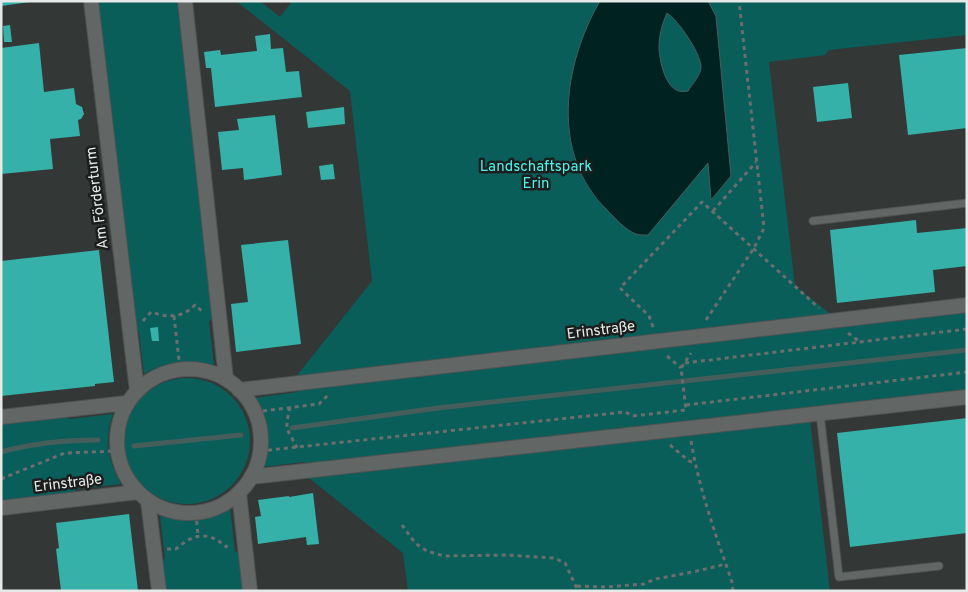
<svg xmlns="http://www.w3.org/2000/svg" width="968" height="592" font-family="Overpass,sans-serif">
<rect width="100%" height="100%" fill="#333736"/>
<path fill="#095e5a" d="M96 1H178L214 315 209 322 214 366C189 359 166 361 144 374L139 332 133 325Z
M236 1H260L280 17 292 1H967V35L829 50 825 55 769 62 795 286 833 316 295 378 372 281 350 91Z
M967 310V392L315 467 304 462 262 467C270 442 267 420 254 398L297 392 305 386Z
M124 441a63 63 0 1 1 126 0a63 63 0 1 1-126 0Z
M62 414 69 419 113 414C104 439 108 461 121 484L77 489 70 495 1 503V421Z
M810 420 830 591H408L403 553 309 478Z
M230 508 235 551 242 557 245 591H163L161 566 165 557 160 516C186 523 207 520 230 508Z"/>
<path fill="#002220" stroke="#455e5c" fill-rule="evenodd" d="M600 1H708L716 16 731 176 711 200 708 163 648 235C644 235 639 235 636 234 625 230 615 218 607 210 550 154 563 65 600 1ZM667 13C678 20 700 52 701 66 702 74 692 84 688 91 667 97 660 64 659 48 659 36 662 24 667 13Z"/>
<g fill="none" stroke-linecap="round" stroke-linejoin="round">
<path stroke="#455e5c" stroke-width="5" d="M292 428 438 408 967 350
M134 446 241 435
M1 452C33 443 65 440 98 440"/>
</g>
<path fill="#35b1a9" d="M1 1H30V2L1 6Z
M10 25 12 42H4L3 26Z
M270 34 271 49 283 48 286 72 299 71 302 97 215 107 211 68H206L204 52 220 50 221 55 257 51 255 36Z
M39 43 44 92 74 88 76 104 82 107 84 114 81 119 78 120 80 136 50 139 53 169 1 174V48Z
M967 48V128L908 135 899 55Z
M848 83 852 118 817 122 813 87Z
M344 107 345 124 308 128 306 112Z
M275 115 282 175 244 180 243 168 222 170 218 132 239 130 237 119Z
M333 164 335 179 321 180 319 166Z
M916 220 917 233 967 228V266L933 270 935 292 837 303 830 230Z
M288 240 301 344 236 352 231 304 248 302 241 245Z
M99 250 114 382 95 384V386L1 396V261Z
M158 327 159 341H152L150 328Z
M967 418V533L850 547 837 433Z
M313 493 319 544 307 545 306 537 258 544 255 517 261 516 258 500 289 496V497Z
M129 514 138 591H61L56 549 59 548 56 523Z"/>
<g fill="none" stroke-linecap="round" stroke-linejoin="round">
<defs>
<path id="lane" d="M813 221 967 203
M820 414 839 577 939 566"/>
<path id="street" d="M91 1 137 391
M185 1 226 379
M117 441a72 72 0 1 1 144 0a72 72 0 1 1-144 0Z
M239 390 967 305
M1 417 127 403
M251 477 967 397
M239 493 250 591
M148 501 159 591
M1 508 138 492"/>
</defs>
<use href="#lane" stroke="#4f5353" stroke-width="9"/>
<use href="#street" stroke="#4f5353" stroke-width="16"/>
<path stroke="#6a6e6d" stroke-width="3" stroke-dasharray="4 4" stroke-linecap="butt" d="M713 211 756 162
M174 316 180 369
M706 320 754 248 764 228 739 1
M143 321 151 312C168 318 182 318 195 305L204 313
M653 327 649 316 620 288 702 202 819 308
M848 333 860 342
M667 356 681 368
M685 363 967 329
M686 405 967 372
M290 407C284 432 287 427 297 448
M255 412 319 404 328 395
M633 416 686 410 681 368 691 353
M691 441C699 489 716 536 732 582L733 591
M670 445 689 461 695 463
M260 451 625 412 634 416
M1 479 65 453 117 451
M196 513 198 536
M402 525 415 543 427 551 444 556 506 555 554 558 565 563 578 591
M167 549H176C193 534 208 530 226 547L229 543
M577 586 606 587 644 584 655 579 693 572 726 564"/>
<use href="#lane" stroke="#626766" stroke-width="7"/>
<use href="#street" stroke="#626766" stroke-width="14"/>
</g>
<g text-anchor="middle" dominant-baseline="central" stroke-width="5" stroke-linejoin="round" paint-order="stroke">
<g font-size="15" fill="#4bf4e9" stroke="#1c1e1e">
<text x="536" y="167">Landschaftspark<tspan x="536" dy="17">Erin</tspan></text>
</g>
<g font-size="15" fill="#e6e9e8" stroke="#1c1e1e">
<text transform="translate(98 198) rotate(-97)">Am Förderturm</text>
<text transform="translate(601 331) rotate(-7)">Erinstraße</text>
<text transform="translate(68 484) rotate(-7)">Erinstraße</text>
</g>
</g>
<rect width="968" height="592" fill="none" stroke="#e6e9e8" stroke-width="5"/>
</svg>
